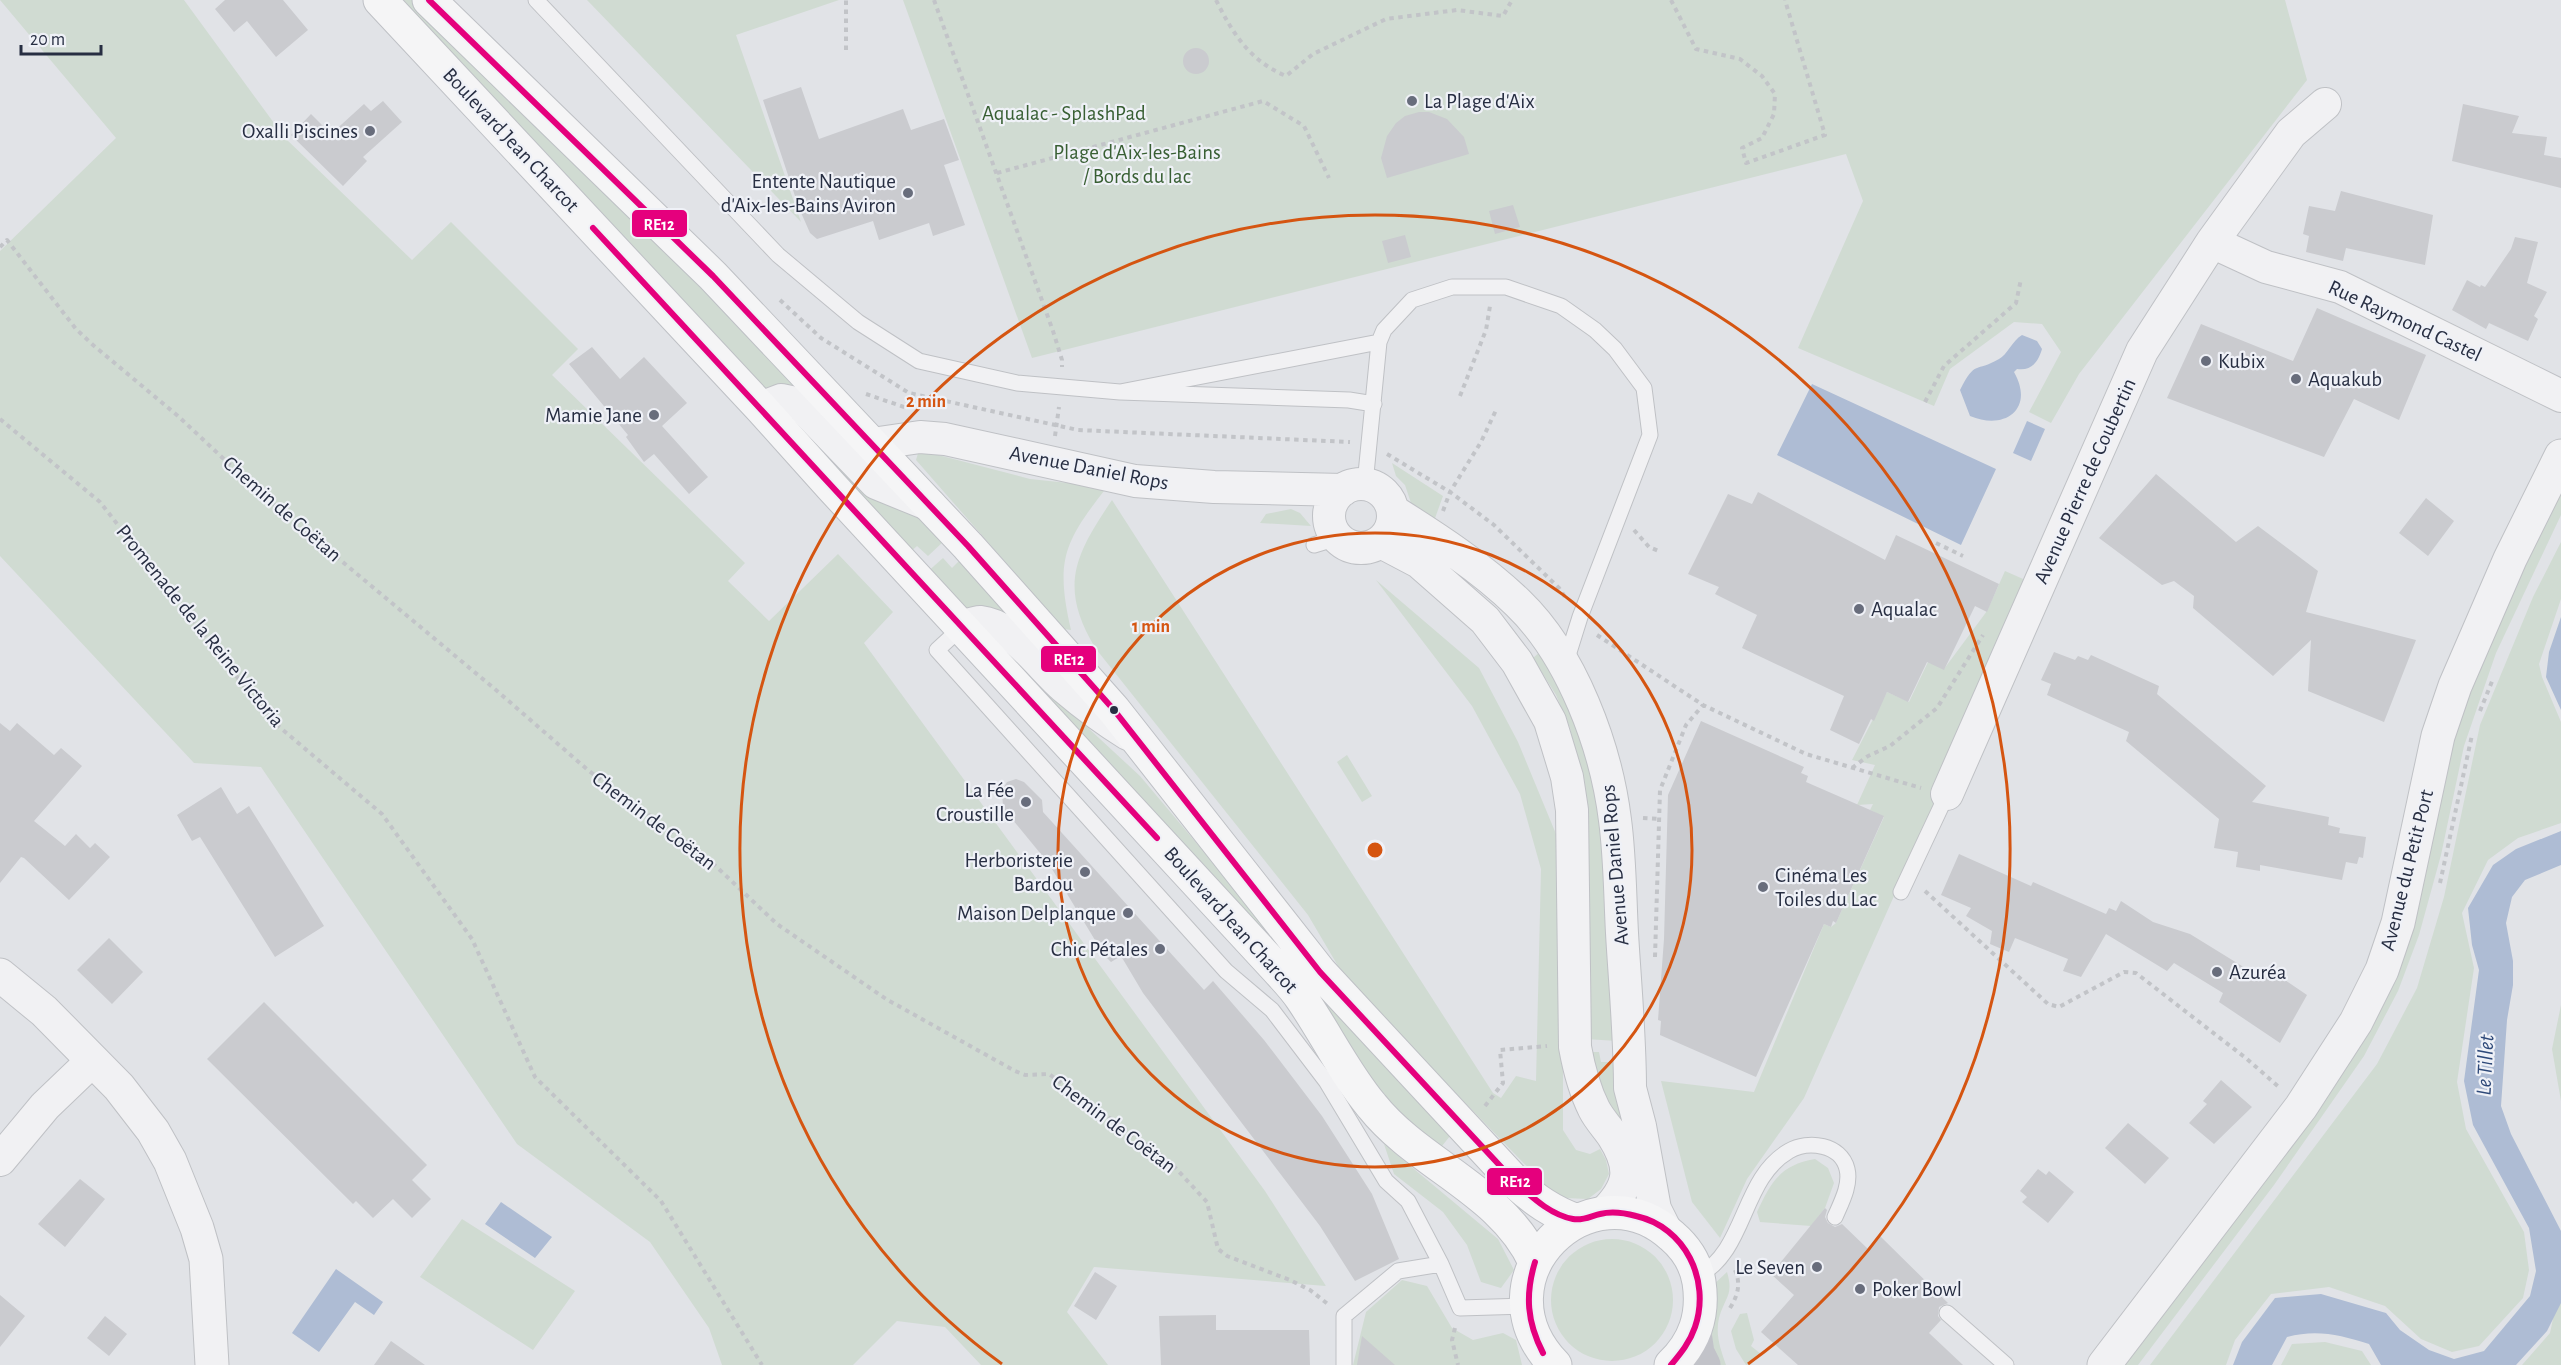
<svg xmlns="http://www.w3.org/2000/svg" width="2561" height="1365" font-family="'Alegreya Sans',sans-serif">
<rect width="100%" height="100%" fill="#e1e3e7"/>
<path fill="#d0dbd2" d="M0 0H184L285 138 412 260 451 222 578 349 552 375 745 563 728 581 769 621 838 554 893 612 864 643 1265 1191 1326 1286 1094 1267 1067 1312 1108 1365H981L945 1327 897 1321 853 1365H722L709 1328 650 1242 517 1144 261 767 194 763 0 556V251L116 138Z
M390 0H412L737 321 869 456 762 397Z
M587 0H839L736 35 801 222Z
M903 0H2285L2307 80 2079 374 2051 423 2029 412 2061 352 2042 324 2014 322 1950 369 1934 406 1798 348 1863 201 1846 154 1032 358Z
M792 417 919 516 944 541 928 556 917 546 908 554Z
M919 450 1030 479 1107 487C1064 542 1055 560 1071 630L1064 629 916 460Z
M1392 463 1443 496 1434 521 1412 506 1405 485 1396 476Z
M2561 489V515L2496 653 2464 746 2441 855 2419 935 2398 991 2364 1056 2274 1185 2138 1365H2125L2368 1031 2450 745 2480 657Z
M1112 500 1493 1093 1501 1098 1516 1076 1536 1081 1541 869 1520 794 1472 706 1376 580 1479 668 1518 742 1556 834 1563 981V1130L1576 1150 1590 1154 1600 1149 1606 1160 1609 1174 1601 1189 1588 1199 1565 1198 1547 1187 1371 1006 1338 966 1308 915 1096 649C1058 587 1075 555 1112 500Z
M1291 509 1300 513 1311 526 1260 523 1266 514Z
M2561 542V599L2539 664 2542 677 2561 722V823L2518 838 2488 860 2462 913 2474 968 2457 1082 2466 1129 2524 1232 2529 1270 2523 1298 2479 1346 2452 1352 2421 1339 2385 1306 2329 1287 2271 1294 2235 1340 2226 1365H2150L2377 1064 2417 988 2444 897 2480 725 2533 597Z
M943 558 952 568 960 560 1015 623 960 611 925 574Z
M2005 571 2030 582 1923 831 1804 1098 1747 1179 1720 1238 1692 1202 1661 1081 1754 1092 1824 924 1831 927 1836 923 1884 817 1870 810 1873 804 1857 805 1875 765 1852 760 1887 692 1909 702 1928 662 1944 669 1987 611Z
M993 632 1059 701 1140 776 1284 947 1454 1131 1442 1146 1402 1122 983 636Z
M1541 651 1598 765 1617 1041 1586 1039 1582 782 1570 728 1556 695 1533 658Z
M1347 755 1372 796 1362 802 1337 762Z
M2561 1005V1101L2552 1049Z
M1585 1052H1599L1601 1062H1621L1626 1123 1617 1127Z
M1384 1144 1498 1239 1514 1270 1501 1288 1481 1282 1467 1245 1443 1212 1394 1174Z
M1815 1159 1828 1168 1834 1183 1825 1208 1811 1226 1760 1222 1757 1212C1771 1182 1780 1165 1815 1159Z
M462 1219 575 1291 533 1350 420 1277Z
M1551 1300a61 61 0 1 1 122 0a61 61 0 1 1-122 0Z
M1727 1272C1734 1295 1725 1297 1719 1318 1715 1335 1721 1350 1726 1365H1717L1709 1327 1712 1286Z
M1402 1280 1427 1286 1452 1328 1473 1340 1503 1333 1516 1340 1522 1365H1353L1366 1312Z
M2561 1281V1365H2522L2550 1333Z
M1747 1313 1754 1340 1751 1346 1761 1354 1750 1365H1746L1736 1349 1731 1331 1740 1314Z
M2325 1342 2362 1351 2371 1365H2281L2292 1344Z"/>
<path fill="#aebcd4" d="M2022 335 2037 341 2042 349C2038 362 2032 371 2017 369L2014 372C2035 409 2005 431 1970 416L1960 390C1976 359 1975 373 1999 359 2007 355 2012 341 2022 335Z
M1812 384 1996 469 1961 545 1777 455Z
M2027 421 2045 429 2031 461 2013 453Z
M2561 617V710L2546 677 2549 652Z
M2561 831V865L2525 880 2512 897 2506 923 2513 961V985L2507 1020 2501 1106 2511 1134 2561 1231V1303L2547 1331 2516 1365H2381L2369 1344C2340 1335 2317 1329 2287 1337L2272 1365H2233L2242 1342 2275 1298 2321 1294 2386 1313 2400 1330 2429 1350 2454 1359 2484 1351 2530 1296 2536 1271 2529 1228 2473 1125 2464 1081 2479 970 2472 945 2468 908 2493 865 2516 849Z
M501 1202 552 1237 535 1258 485 1224Z
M336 1269 383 1302 374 1315 355 1302 319 1352 292 1333Z"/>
<path fill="#cacbcf" d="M225 0H283L308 30 276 57 247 21 234 32 215 9Z
M1183 61a13 13 0 1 1 26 0a13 13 0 1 1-26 0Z
M801 87 819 139 903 109 911 130 944 119 959 160 944 165 965 225 933 236 929 223 879 240 873 221 817 239 810 233 799 208 763 100Z
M383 101 402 122 363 157 367 161 343 186 291 135 311 114 331 134 364 104 371 111Z
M2463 104 2519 116 2512 133 2547 137 2544 155 2561 158V188L2452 161Z
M1419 112H1429L1447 119 1464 137 1469 154 1387 178 1381 158 1387 136 1396 123 1405 116Z
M2341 191 2433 215 2425 265 2346 248 2343 261 2306 252 2309 236 2303 234 2309 206 2335 211Z
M1513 205 1520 227 1495 234 1489 211Z
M1405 235 1411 257 1388 263 1382 241Z
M2515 237 2538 242 2527 283 2547 292 2534 316 2538 319 2528 341 2489 323 2486 329 2452 310 2467 280 2480 287 2481 285 2485 287 2511 249Z
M2317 308 2426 355 2399 420 2354 399 2324 457 2167 398 2201 324 2293 361Z
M592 347 620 379 644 357 687 403 662 426 708 477 689 494 654 454 644 462 626 437 628 435 569 364Z
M2156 474 2236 542 2258 526 2318 571 2306 612 2416 640 2384 722 2308 691 2311 640 2273 676 2193 608 2194 596 2174 581 2162 585 2099 538Z
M1758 492 1885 560 1896 535 1999 584 1987 612 1975 606 1944 670 1927 662 1908 702 1887 692 1874 721 1871 719 1859 744 1830 730 1844 696 1742 648 1757 615 1715 594 1719 587 1688 574 1728 494 1752 504Z
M2426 498 2454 521 2428 556 2399 533Z
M2054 652 2075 660 2078 656 2088 660 2091 655 2159 686 2157 694 2266 786 2252 802 2329 817 2328 825 2340 828 2339 833 2366 837 2363 858 2359 857 2357 864 2346 862 2342 880 2260 865V871L2236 867 2238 852 2214 848 2219 819 2126 741 2129 732 2047 695 2051 684 2041 680Z
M1701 721 1804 767 1801 773 1808 776 1806 782 1884 816 1836 923 1833 921 1831 927 1824 924 1756 1077 1660 1035 1661 1021 1658 1020 1664 939 1668 795Z
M0 723 10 731 17 723 54 755 61 748 82 766 34 821 65 846 76 834 90 848 95 843 110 857 69 900 24 858 21 857 0 883Z
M1016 779 1024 782 1042 800 1043 812 1204 990 1213 981 1264 1040 1322 1116 1372 1194 1399 1259 1355 1281 1320 1226 1143 993 1121 956 1111 962 1104 955 1049 864 1003 808 1002 790 1007 782Z
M221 787 237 814 249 806 324 926 275 957 200 837 192 841 177 815Z
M1959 854 2031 886 2033 882 2106 914 2109 908 2116 911 2121 901 2153 922 2190 934 2263 979 2269 969 2307 995 2280 1043 2219 1002 2223 993 2174 963 2167 971 2106 934 2081 977 2063 971 2068 959 2015 938 2009 952 1990 944 1992 931 1966 916 1971 908 1941 895Z
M109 938 143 972 112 1004 77 970Z
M264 1002 427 1165 412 1180 431 1199 412 1218 393 1199 373 1218 356 1201 353 1204 207 1059Z
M2221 1080 2252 1107 2214 1144 2189 1123 2207 1104 2203 1101Z
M2128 1123 2169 1158 2145 1184 2105 1148Z
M2038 1169 2046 1175 2049 1171 2074 1192 2048 1223 2022 1202 2027 1197 2020 1191Z
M80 1179 105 1199 65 1247 38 1224Z
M1825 1208 1827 1210 1825 1217 1828 1223 1835 1227 1842 1224 1868 1249 1880 1236 1948 1303 1939 1307 1938 1316 1941 1320 1929 1333 1963 1365H1798L1761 1332 1794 1295 1771 1274Z
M1095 1272 1117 1286 1096 1320 1074 1306Z
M0 1295 25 1316 0 1347Z
M1216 1315V1330H1309L1310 1365H1161L1159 1316Z
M105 1316 127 1334 109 1356 87 1338Z
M1362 1336 1395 1365H1357Z
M391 1341 425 1365H374Z"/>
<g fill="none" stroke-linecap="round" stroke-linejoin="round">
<defs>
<path id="service" d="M536 0 778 255 858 322 919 361 1017 383 1120 392
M1374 404 1349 400 1120 392 1379 342
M1365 484 1379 342 1384 330 1412 300 1452 287H1506L1561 306 1595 330 1615 349 1644 388 1650 435 1580 617 1565 665
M1314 545 1337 538
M962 627 937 650 1226 971 1272 1010 1326 1081 1386 1181 1408 1201 1441 1264
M1901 892 1947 794
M1698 1276C1747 1250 1741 1179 1789 1151 1808 1140 1841 1144 1847 1169 1851 1185 1841 1203 1835 1217
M1947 1313 2006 1365
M1344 1365V1316L1398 1271 1441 1264 1460 1308 1526 1306"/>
<path id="minor" d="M2212 242 2266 267 2340 287 2561 396
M761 408 781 400 800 404 876 483 930 505
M872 444 920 437 945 439 1135 481 1214 487 1343 490
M1329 516a32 32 0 1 1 64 0a32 32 0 1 1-64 0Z
M1393 511C1436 538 1482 568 1518 603 1572 655 1606 747 1615 820 1620 857 1620 896 1622 933 1625 985 1630 1036 1630 1088L1640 1126 1655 1209 1665 1229
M1381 542 1419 562 1485 620 1517 662 1550 721 1567 777 1572 810 1575 1047C1579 1069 1584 1089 1594 1109 1599 1119 1607 1127 1613 1136 1633 1168 1631 1186 1604 1213
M962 627C968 625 975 622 980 622 1014 626 1040 666 1064 687 1084 704 1105 720 1128 734
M1947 794 2142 351 2212 242 2291 133 2325 104
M0 1160 45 1106 92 1061"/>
<path id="tertiary" d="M0 975 44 1011 119 1087 153 1131 170 1161 197 1228 206 1259 212 1365
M2104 1365 2301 1107 2356 1022 2382 970 2398 923 2438 736 2455 686 2510 559 2561 456"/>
<path id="primary" d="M380 0 761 408 831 486 1276 968C1285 978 1295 988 1302 999 1326 1034 1345 1074 1372 1106 1419 1165 1503 1191 1535 1262
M429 0 713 276 968 546 1114 710 1320 972 1516 1183C1535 1200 1552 1212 1577 1221
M1555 1365C1471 1278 1591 1162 1672 1236 1686 1248 1696 1264 1699 1282 1704 1315 1695 1342 1671 1365"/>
</defs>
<use href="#service" stroke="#bfc1c5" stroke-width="17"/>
<use href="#minor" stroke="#bfc1c5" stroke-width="34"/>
<use href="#tertiary" stroke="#bfc1c5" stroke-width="35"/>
<use href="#primary" stroke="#bec0c5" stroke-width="35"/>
<path stroke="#c2c4c8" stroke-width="4" stroke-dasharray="4.5 4.5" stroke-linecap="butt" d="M934 0 1053 331 1062 360V367
M1216 0C1233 34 1250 61 1286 76L1313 54 1386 19 1457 10 1503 16 1512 0
M1671 0 1696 49 1740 59 1762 76 1775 94 1774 114 1762 138 1742 148 1746 163 1825 135 1785 0
M846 50V0
M997 173 1263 101 1304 126 1329 178
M0 247 7 240 76 329 93 345 178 416 260 493 496 690 589 771 704 855 777 924 886 999 1015 1071 1025 1075 1049 1074 1170 1162 1207 1202 1218 1249 1227 1256 1290 1280 1310 1290 1329 1305
M780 300 821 338 909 393 1078 430 1350 442
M866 394 907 408
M1460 396 1486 330 1490 306
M1925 402 1944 366 2016 303 2021 279
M0 419 100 502 270 719 382 814 472 939 535 1077 661 1201 762 1365
M1055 436 1059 407
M1387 454 1450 492 1494 525 1559 588 1565 597
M1443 511 1450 492 1481 442 1497 408
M1634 530 1649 547 1661 552
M1936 543 1963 556
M1597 635 1703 705 1806 754 1921 788
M2480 711 2493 679
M1852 768 1868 756 1890 746 1937 708 1983 635
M1643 818 1659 819
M2440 883 2472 735
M1925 891 2048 1004 2059 1007 2124 972 2136 973 2247 1059 2280 1088
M1655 957 1660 790 1686 725 1703 705
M1485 1106 1503 1083 1500 1050 1547 1046
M1730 1308C1738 1295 1741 1284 1735 1270
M1455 1328 1452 1340 1458 1365"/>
<use href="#service" stroke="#f1f1f3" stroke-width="15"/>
<use href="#minor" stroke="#f1f1f3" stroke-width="32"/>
<use href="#tertiary" stroke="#f1f1f3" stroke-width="33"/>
<path stroke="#c2c3c9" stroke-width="33" d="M1695 1333 1698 1353 1704 1365"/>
<use href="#primary" stroke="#f5f5f6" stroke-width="33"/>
<defs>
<path id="bus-1" d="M429 0 713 276 968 546 1114 710 1320 972 1516 1183C1533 1198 1551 1215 1573 1219 1583 1221 1591 1216 1600 1214 1612 1211 1625 1213 1636 1216 1685 1227 1711 1280 1695 1327 1690 1342 1681 1353 1671 1365
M593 228 1157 838
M1535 1262C1525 1295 1527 1322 1543 1353"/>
</defs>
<use href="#bus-1" stroke="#eff1f7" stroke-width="10"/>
<use href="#bus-1" stroke="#e5007d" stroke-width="6"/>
</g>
<g fill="none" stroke="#d55511" stroke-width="3">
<circle cx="1375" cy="850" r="317"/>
<path d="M1002 1364A635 635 0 1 1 1748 1364"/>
</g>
<g fill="#686d7c" stroke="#eff1f7" stroke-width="2">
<circle cx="1412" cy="101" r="6"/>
<circle cx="370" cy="131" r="6"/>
<circle cx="908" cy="193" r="6"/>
<circle cx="2206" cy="361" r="6"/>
<circle cx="2296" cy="379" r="6"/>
<circle cx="654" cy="415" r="6"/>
<circle cx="1859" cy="609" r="6"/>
<circle cx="1026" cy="802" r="6"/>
<circle cx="1085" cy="872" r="6"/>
<circle cx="1763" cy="887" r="6"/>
<circle cx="1128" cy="913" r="6"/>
<circle cx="1160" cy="949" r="6"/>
<circle cx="2217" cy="972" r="6"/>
<circle cx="1817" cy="1267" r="6"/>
<circle cx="1860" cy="1289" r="6"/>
</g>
<circle fill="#272e42" stroke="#eff1f7" stroke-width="2" cx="1114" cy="710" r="5"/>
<g text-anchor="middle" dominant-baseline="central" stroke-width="4.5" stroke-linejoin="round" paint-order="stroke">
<g font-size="21" fill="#272e42" stroke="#eff1f7" text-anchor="end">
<text x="1424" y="101" text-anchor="start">La Plage d'Aix</text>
<text x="358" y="131">Oxalli Piscines</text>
<text x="896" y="181">Entente Nautique<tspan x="896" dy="24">d'Aix-les-Bains Aviron</tspan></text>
<text x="2218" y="361" text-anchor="start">Kubix</text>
<text x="2308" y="379" text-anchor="start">Aquakub</text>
<text x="642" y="415">Mamie Jane</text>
<text x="1871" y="609" text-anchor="start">Aqualac</text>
<text x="1014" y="790">La Fée<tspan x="1014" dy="24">Croustille</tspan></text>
<text x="1073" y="860">Herboristerie<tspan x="1073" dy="24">Bardou</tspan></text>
<text x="1775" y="875" text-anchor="start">Cinéma Les<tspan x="1775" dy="24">Toiles du Lac</tspan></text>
<text x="1116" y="913">Maison Delplanque</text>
<text x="1148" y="949">Chic Pétales</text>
<text x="2229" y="972" text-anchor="start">Azuréa</text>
<text x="1805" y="1267">Le Seven</text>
<text x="1872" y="1289" text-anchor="start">Poker Bowl</text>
</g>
<g font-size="21" fill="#385f33" stroke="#eff1f7">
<text x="1064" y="113">Aqualac - SplashPad</text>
<text x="1137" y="152">Plage d'Aix-les-Bains<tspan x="1137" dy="24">/ Bords du lac</tspan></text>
</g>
<g font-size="21" fill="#272e42" stroke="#eff1f7">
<text transform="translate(511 140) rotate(47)">Boulevard Jean Charcot</text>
<text transform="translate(2405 321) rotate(25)">Rue Raymond Castel</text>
<text transform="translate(1089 468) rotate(11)">Avenue Daniel Rops</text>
<text transform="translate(2085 481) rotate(-66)">Avenue Pierre de Coubertin</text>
<text transform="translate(282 509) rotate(41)">Chemin de Coëtan</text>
<text transform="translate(200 626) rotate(51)">Promenade de la Reine Victoria</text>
<text transform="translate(654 821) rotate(37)">Chemin de Coëtan</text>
<text transform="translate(1615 865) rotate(-95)">Avenue Daniel Rops</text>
<text transform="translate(2407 870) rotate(-76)">Avenue du Petit Port</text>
<text transform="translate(1231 920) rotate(48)">Boulevard Jean Charcot</text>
<text transform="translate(1114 1124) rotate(37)">Chemin de Coëtan</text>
</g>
<g font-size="22" font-style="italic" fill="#2e4979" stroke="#eff1f7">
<text transform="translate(2485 1065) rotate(-87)">Le Tillet</text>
</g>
</g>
<circle cx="1375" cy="850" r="9" fill="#d55511" stroke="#eff1f7" stroke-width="3"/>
<g font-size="18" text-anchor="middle" font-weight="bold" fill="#d55511" stroke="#eff1f7" stroke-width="4.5" stroke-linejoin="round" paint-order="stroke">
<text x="926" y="407">2 min</text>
<text x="1151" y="632">1 min</text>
</g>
<g stroke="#eff1f7" stroke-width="2">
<rect x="631" y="209" width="57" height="29" rx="6" fill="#e5007d"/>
<rect x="1040" y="645" width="57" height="28" rx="6" fill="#e5007d"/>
<rect x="1486" y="1167" width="57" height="29" rx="6" fill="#e5007d"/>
</g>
<g font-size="16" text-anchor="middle" font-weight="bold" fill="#fff">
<text x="659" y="230">RE12</text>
<text x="1069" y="665">RE12</text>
<text x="1515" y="1187">RE12</text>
</g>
<path d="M21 45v9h80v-9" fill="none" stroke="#272e42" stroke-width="3"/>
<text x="30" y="45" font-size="18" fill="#272e42" stroke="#eff1f7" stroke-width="4.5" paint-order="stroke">20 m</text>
</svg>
